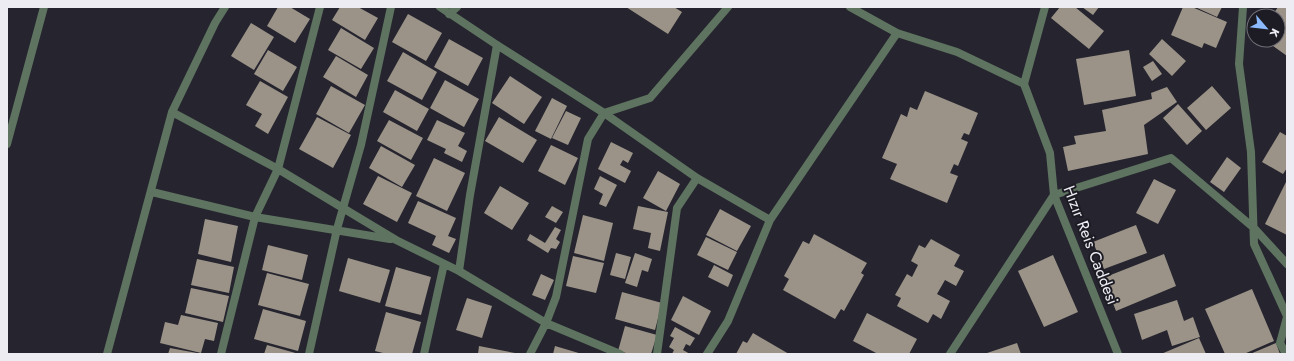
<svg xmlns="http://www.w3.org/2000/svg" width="1294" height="361" font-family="Jost,sans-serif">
<rect width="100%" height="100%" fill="#26252f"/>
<path fill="#9b9388" d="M278 7H290L310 19 295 43 267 26Z
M340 7H358L378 18 365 40 332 20Z
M626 7H674L682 12 668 34Z
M1060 7H1075L1104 31 1089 49 1051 18Z
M1082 7H1099L1093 15Z
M1183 7H1192L1227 22 1216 48 1204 43 1202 48 1171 35Z
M1195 7H1222L1217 17Z
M1278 7 1287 8V56L1265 40H1278V16H1272Z
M408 14 442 33 426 61 392 42Z
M251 23 274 37 254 70 231 56Z
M341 28 374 48 361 69 328 50Z
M449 39 483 58 468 86 434 67Z
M1162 39 1186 61 1172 76 1149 54Z
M268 50 297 67 283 91 254 74Z
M1129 50 1136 96 1084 105 1076 59Z
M403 52 437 72 422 100 387 81Z
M336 56 368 75 356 97 323 77Z
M1153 61 1162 74 1152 81 1143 67Z
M510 76 542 97 524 124 492 103Z
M445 80 479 99 464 127 430 108Z
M260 81 288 97 268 134 255 126 262 114 246 105Z
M331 86 365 105 349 133 316 114Z
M1212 86 1231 108 1206 130 1187 108Z
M1167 87 1177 102 1144 125 1148 154 1068 171 1063 147 1076 144 1074 136 1106 131 1102 110 1152 99 1151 93Z
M395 90 429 109 417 131 383 112Z
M925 91 978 113 969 135 964 133 961 139 968 142 958 166 954 164 950 173 958 176 947 203 890 179 897 164 882 158 901 114 907 117 910 107 917 110Z
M552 98 567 106 551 139 535 131Z
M1178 104 1202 131 1187 145 1163 118Z
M566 111 581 118 568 145 552 138Z
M317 117 351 135 333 168 299 149Z
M499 117 537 140 523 163 485 141Z
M389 120 423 138 411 160 377 141Z
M437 120 465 133 458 146 467 151 462 162 444 153 446 149 427 140Z
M1280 132 1287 136V168L1283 174 1262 162Z
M611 142 633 153 628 163 623 160 620 165 631 171 625 183 598 169Z
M551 145 578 158 565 185 538 171Z
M381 146 415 165 402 187 369 168Z
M1227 157 1241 168 1224 192 1210 182Z
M434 158 465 173 447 211 416 196Z
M658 171 680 184 666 211 643 198Z
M378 176 412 193 397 222 363 204Z
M600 176 617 185 606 207 599 204 603 194 594 189Z
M1154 179 1176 190 1158 224 1136 213Z
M1286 182 1287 183V235L1265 224Z
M500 186 529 203 512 230 484 213Z
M418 201 456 218 448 236 456 239 449 253 432 245 436 236 408 223Z
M552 206 563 212 556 223 545 217Z
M638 206 668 212 660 251 648 248 651 233 633 229Z
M720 209 751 226 737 251 706 235Z
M583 215 613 223 604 261 574 253Z
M205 219 238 226 231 262 198 254Z
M1136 225 1147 253 1104 269 1093 242Z
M555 227 561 230 556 239 560 242 556 249 551 248 548 253 527 240 530 234 545 243Z
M814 234 867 263 861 273 864 275 844 311 841 309 835 319 783 290 789 279 784 276 803 241 809 244Z
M706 237 737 252 728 270 697 255Z
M931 239 960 255 954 266 964 271 956 286 945 280 937 294 950 301 941 319 933 314 928 323 897 306 901 298 895 295 907 274 912 277 918 265 911 261 919 245 925 248Z
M268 245 308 255 302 280 262 270Z
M616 253 631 257 625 279 610 275Z
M635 253 652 259 648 272 642 270 637 287 625 283Z
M1164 254 1176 286 1116 311 1103 278Z
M1053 255 1078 312 1044 327 1018 271Z
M573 256 604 263 596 293 566 286Z
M348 258 390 270 380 303 339 291Z
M197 259 234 267 229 293 191 285Z
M714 265 733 275 728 287 708 277Z
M396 267 431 277 421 315 385 306Z
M267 273 309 284 300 316 258 305Z
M541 274 554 280 545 300 532 295Z
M191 288 229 296 223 322 185 313Z
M1252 289 1274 341 1244 354H1225L1205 309Z
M622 292 662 303 655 330 615 319Z
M683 296 711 311 699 335 671 320Z
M467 298 492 306 482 338 456 330Z
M1177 300 1184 321 1193 317 1200 337 1172 346 1167 330 1142 340 1134 314Z
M263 309 306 321 298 351 254 339Z
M386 312 421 322 412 354H387L375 351Z
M867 313 917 339 909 354H878L853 341Z
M181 315 218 323 214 341 205 339 201 353 160 343 165 322 178 325Z
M625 326 657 335 651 354H630L618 351Z
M675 327 695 338 690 346 686 344 683 350 690 354H672L674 350 669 347 674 338 670 336Z
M753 333 789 354H736L743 341 747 343Z
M1199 338 1206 354H1161Z
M1017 343 1021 354H988L987 353Z
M1276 343 1280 354H1250Z
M267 345 299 354H264Z
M479 346 515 353V354H478Z
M555 346 582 354H553Z
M170 348 197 353V354H168Z"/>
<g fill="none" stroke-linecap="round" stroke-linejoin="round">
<path stroke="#5e7460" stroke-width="8" d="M440 7 497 45 604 113 697 178 770 220
M850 7 897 33
M1045 7 1024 84 1050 153 1054 195 1118 354
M1243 7 1239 64 1251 152 1254 244 1287 316
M449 14 457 7
M172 112 278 169 396 240 459 271 546 323 620 354
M7 144 44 7
M152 192 255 217 390 239
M459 271 470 195 497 45
M107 354 172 112 215 23 225 7
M221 354 255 217 278 169 320 7
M309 354 337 229 361 145 391 7
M424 354 444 264
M530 354 546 323 556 297 588 139 604 113 650 98 728 7
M657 354 677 208 697 178
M707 354 728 321 770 220 897 33 957 52 1024 84
M950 354 1054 195 1171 158 1254 228 1287 264
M1286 354 1280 343 1287 317"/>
</g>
<g text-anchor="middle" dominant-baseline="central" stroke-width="4" stroke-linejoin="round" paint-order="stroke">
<g font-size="16" fill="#edecf3" stroke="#1d1c25">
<text transform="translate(1091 245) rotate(69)">Hızır Reis Caddesi</text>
</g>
</g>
<rect width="1294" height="361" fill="none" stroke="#edecf3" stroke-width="16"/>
<g transform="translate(1266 28) rotate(118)"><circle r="19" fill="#1d1c25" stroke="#706f77"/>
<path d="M0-3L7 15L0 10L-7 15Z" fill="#8bb9fc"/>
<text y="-6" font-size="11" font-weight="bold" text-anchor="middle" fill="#edecf3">K</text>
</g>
</svg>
